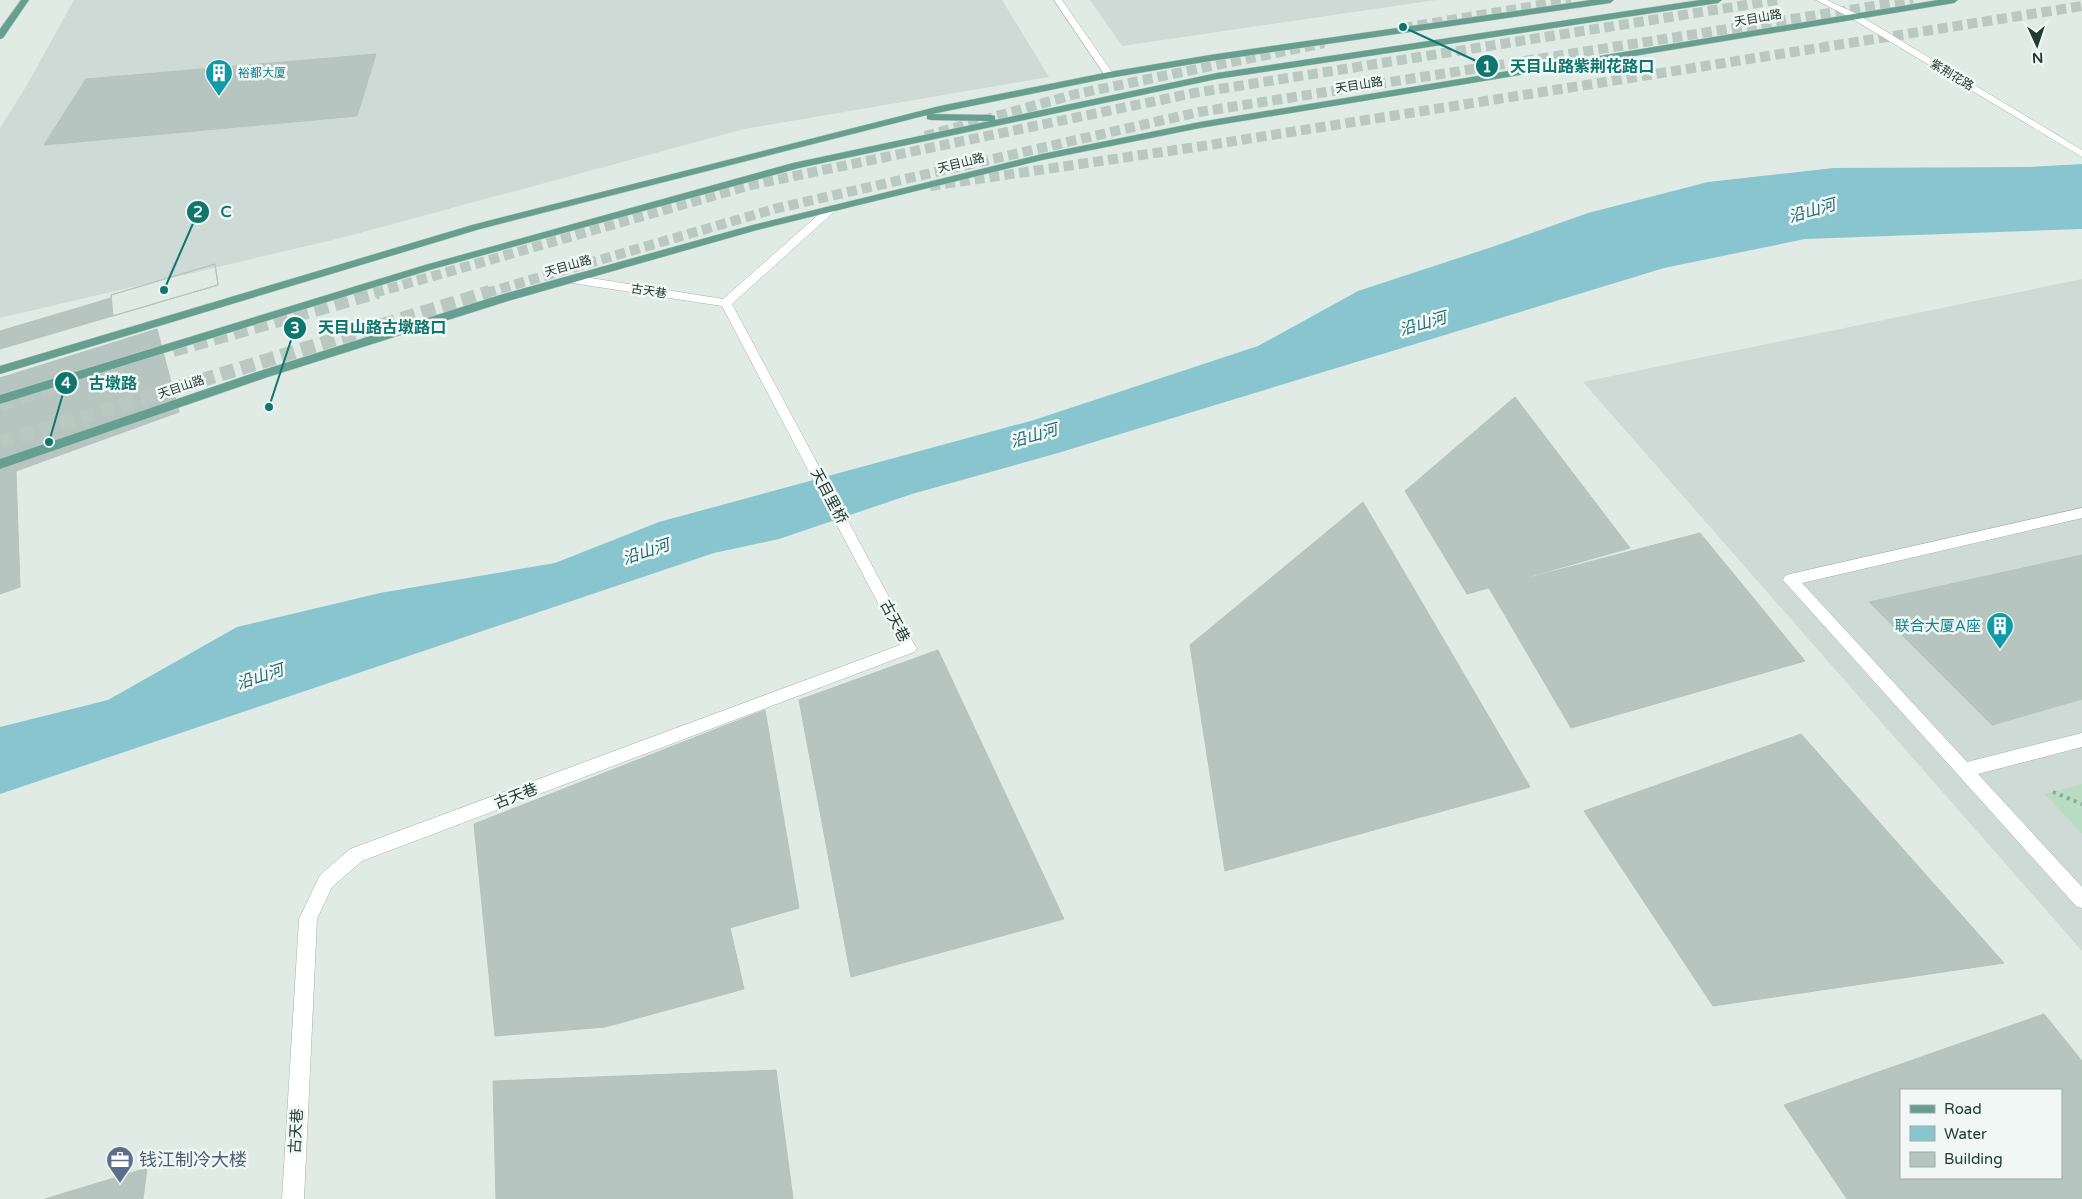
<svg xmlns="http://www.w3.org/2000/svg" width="2082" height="1199" font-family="'Varela Round','Noto Sans SC',sans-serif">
<rect width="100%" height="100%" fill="#e0ebe6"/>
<path fill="#cedad5" d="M74 0H1002L1049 77 744 129 345 237 0 318V128L27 85Z
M1090 0H1436L1122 46Z
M2082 279V951L1583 382Z"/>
<path fill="#b9dbc2" d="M2082 784V834L2045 794Z"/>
<path fill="#89c5cf" d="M2082 164V229L1805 239 1664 268 1058 453 912 494 779 539 714 553 0 794V727L108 700 237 627 380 593 555 563 659 522 1034 420 1258 346 1358 291 1492 247 1588 213 1708 182 1834 168 2028 167Z"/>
<path fill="#b6c5bf" stroke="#b3c4bc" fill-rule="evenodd" d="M376 54 357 116 44 145 86 79Z
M215 264 218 285 0 349V331L111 298V295Z
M215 264 218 285 113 316 111 295Z
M157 329 179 412 16 471 20 587 0 594V378Z
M1515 397 1630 548 1467 594 1405 491Z
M1363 502 1530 787 1225 871 1190 645Z
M1700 533 1805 661 1571 728 1489 588Z
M2082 555V699L1992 725 1869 602Z
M938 650 1064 919 851 977 799 700Z
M765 710 799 908 730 928 744 989 605 1027 495 1036 474 824Z
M1801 734 2004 963 1713 1006 1584 811Z
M2044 1014 2082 1061V1199H1847L1784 1105ZM1901 1090H2061V1178H1901Z
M776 1070 793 1199H496L493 1081Z
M147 1168 143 1199H45Z"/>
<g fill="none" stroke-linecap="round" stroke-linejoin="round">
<path stroke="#bac8c2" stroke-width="10" stroke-dasharray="10 5" stroke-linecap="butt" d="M1403 28 1571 0
M925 136 1076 94 1324 43
M930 186 1203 146 2082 6
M374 293 751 185 1194 93 1777 0
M486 293 778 208 1199 112 1913 0"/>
<path stroke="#bac8c2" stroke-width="14" stroke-dasharray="14 7" stroke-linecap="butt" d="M173 350 378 292
M0 405 60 385
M0 442 490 292"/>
<defs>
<path id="service" d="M831 206 835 207 837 209 835 211 732 304 914 644 917 648 914 652 362 861 332 887 317 919 304 1199H282L299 919 320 875 350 849 900 645 722 306 572 283 566 279 572 275 723 299 827 207Z"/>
<path id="minor" d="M1054 0H1062L1114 75 1112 77H1106Z
M2082 508V518L1802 583 1967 762 2082 733V747L1978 774 2082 887V908L2076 906 1783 580 1785 576 1790 574Z"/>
<path id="tertiary" d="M1816 0H1827L1857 14 2082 150V157L1851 18Z"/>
<path id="primary" d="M21 0H29L3 38 0 39V29Z
M1591 0H1614L1610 3 1210 61 1109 78 932 114 991 115 995 116V120L1217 73 1700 0H1722L1718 3 1217 79 799 168 433 269 0 404V395L425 265 793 163 990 121 931 120 927 119V115L480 229 0 374V366L472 225 940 106 1109 72 1210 55Z
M1938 0H1958L1954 3 1200 128 1042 160 757 230 508 301 268 377 0 469V459L260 371 500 295 749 226 1042 154 1200 122Z"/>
</defs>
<use href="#service" stroke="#a3b2ad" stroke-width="1"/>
<use href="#minor" stroke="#a3b2ad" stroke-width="1"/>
<use href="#tertiary" stroke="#a3b2ad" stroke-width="1"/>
<use href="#primary" stroke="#c1c8c6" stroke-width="1"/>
<path stroke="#81ad9f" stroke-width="4" stroke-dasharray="3 4.5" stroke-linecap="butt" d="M2053 792 2082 804"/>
<use href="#service" fill="#fff" fill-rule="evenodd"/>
<use href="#minor" fill="#fff" fill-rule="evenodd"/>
<use href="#tertiary" fill="#fff" fill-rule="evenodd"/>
<use href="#primary" fill="#669f8f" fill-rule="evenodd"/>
</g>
<defs>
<symbol id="building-pin" viewBox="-11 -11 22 30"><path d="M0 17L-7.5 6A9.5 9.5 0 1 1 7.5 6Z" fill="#0f9aa8" stroke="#f0f7f4"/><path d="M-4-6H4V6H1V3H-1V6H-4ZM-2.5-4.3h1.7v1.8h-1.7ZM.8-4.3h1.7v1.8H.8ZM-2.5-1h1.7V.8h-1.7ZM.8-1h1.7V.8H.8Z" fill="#fff"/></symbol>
<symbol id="office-pin" viewBox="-11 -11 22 30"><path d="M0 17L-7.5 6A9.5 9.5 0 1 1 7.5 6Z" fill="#5c6f8a" stroke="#f0f7f4"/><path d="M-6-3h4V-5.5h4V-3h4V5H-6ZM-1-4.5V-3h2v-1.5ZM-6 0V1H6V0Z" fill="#fff"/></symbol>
</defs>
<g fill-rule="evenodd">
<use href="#building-pin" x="203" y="57" width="32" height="43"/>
<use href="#building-pin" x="1984" y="610" width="32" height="43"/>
<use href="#office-pin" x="104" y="1144" width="32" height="43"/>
</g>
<g text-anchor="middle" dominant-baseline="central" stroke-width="5" stroke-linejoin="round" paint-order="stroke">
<g font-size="12" fill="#213a33" stroke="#f0f7f4">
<text transform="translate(1758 18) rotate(-10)">天目山路</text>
<text transform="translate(1952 75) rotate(31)">紫荆花路</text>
<text transform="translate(1359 85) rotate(-9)">天目山路</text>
<text transform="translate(961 163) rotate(-14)">天目山路</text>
<text transform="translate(568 266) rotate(-16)">天目山路</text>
<text transform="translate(649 291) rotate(9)">古天巷</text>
<text transform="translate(181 387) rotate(-19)">天目山路</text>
</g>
<g font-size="12" fill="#0d838f" stroke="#f0f7f4" text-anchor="start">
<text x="238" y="73">裕都大厦</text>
</g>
<g font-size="15" fill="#213a33" stroke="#f0f7f4">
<text transform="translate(829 496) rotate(62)">天目里桥</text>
<text transform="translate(895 621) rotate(62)">古天巷</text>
<text transform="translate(516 796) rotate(-21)">古天巷</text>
<text transform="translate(296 1131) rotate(-87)">古天巷</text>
</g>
<g font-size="15" fill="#0d838f" stroke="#f0f7f4" text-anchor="end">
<text x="1981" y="626">联合大厦A座</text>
</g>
<g font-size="16" font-style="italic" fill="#1d6874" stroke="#f0f7f4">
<text transform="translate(1812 211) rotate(-16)">沿山河</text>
<text transform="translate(1423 324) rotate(-16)">沿山河</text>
<text transform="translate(1034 436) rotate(-16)">沿山河</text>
<text transform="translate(646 552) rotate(-18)">沿山河</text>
<text transform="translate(260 677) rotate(-18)">沿山河</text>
</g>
<g font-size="18" fill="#4e5e75" stroke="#f0f7f4" text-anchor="start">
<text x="139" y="1160">钱江制冷大楼</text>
</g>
</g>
<path fill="none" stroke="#0f766e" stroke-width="2" d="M1403 27L1487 66M164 290L198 212M269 407L295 328M49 442L66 383"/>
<g fill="#0f766e" stroke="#f0f7f4" stroke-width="2">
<circle cx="1403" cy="27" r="5"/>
<circle cx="164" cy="290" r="5"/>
<circle cx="269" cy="407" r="5"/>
<circle cx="49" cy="442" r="5"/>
<circle cx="1487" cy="66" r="12"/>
<circle cx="198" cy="212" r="12"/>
<circle cx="295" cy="328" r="12"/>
<circle cx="66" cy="383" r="12"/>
</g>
<g font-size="15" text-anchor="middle" font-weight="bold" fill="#fff">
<text x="1487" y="72">1</text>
<text x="198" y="217">2</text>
<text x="295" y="333">3</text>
<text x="66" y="388">4</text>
</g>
<g font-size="16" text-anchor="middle" font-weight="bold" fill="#0f766e" stroke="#f0f7f4" stroke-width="5" stroke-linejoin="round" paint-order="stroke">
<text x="1582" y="72">天目山路紫荆花路口</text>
<text x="226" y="217">C</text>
<text x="382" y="333">天目山路古墩路口</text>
<text x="113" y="389">古墩路</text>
</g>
<rect x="1900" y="1089" width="162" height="90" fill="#f0f7f4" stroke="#9daba7"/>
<rect x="1910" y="1105" width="25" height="8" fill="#669f8f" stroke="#9daba7"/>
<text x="1944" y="1114" font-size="15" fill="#213a33">Road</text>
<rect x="1910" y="1126" width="25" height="15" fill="#89c5cf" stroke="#9daba7"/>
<text x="1944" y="1139" font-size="15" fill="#213a33">Water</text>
<rect x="1910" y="1152" width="25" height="15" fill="#b6c5bf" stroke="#9daba7"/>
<text x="1944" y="1164" font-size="15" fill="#213a33">Building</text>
<g transform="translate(2037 45) rotate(177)" stroke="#f0f7f4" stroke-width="4" paint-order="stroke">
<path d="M0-4L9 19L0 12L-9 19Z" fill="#213a33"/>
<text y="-8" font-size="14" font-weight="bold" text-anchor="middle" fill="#213a33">N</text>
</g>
</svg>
